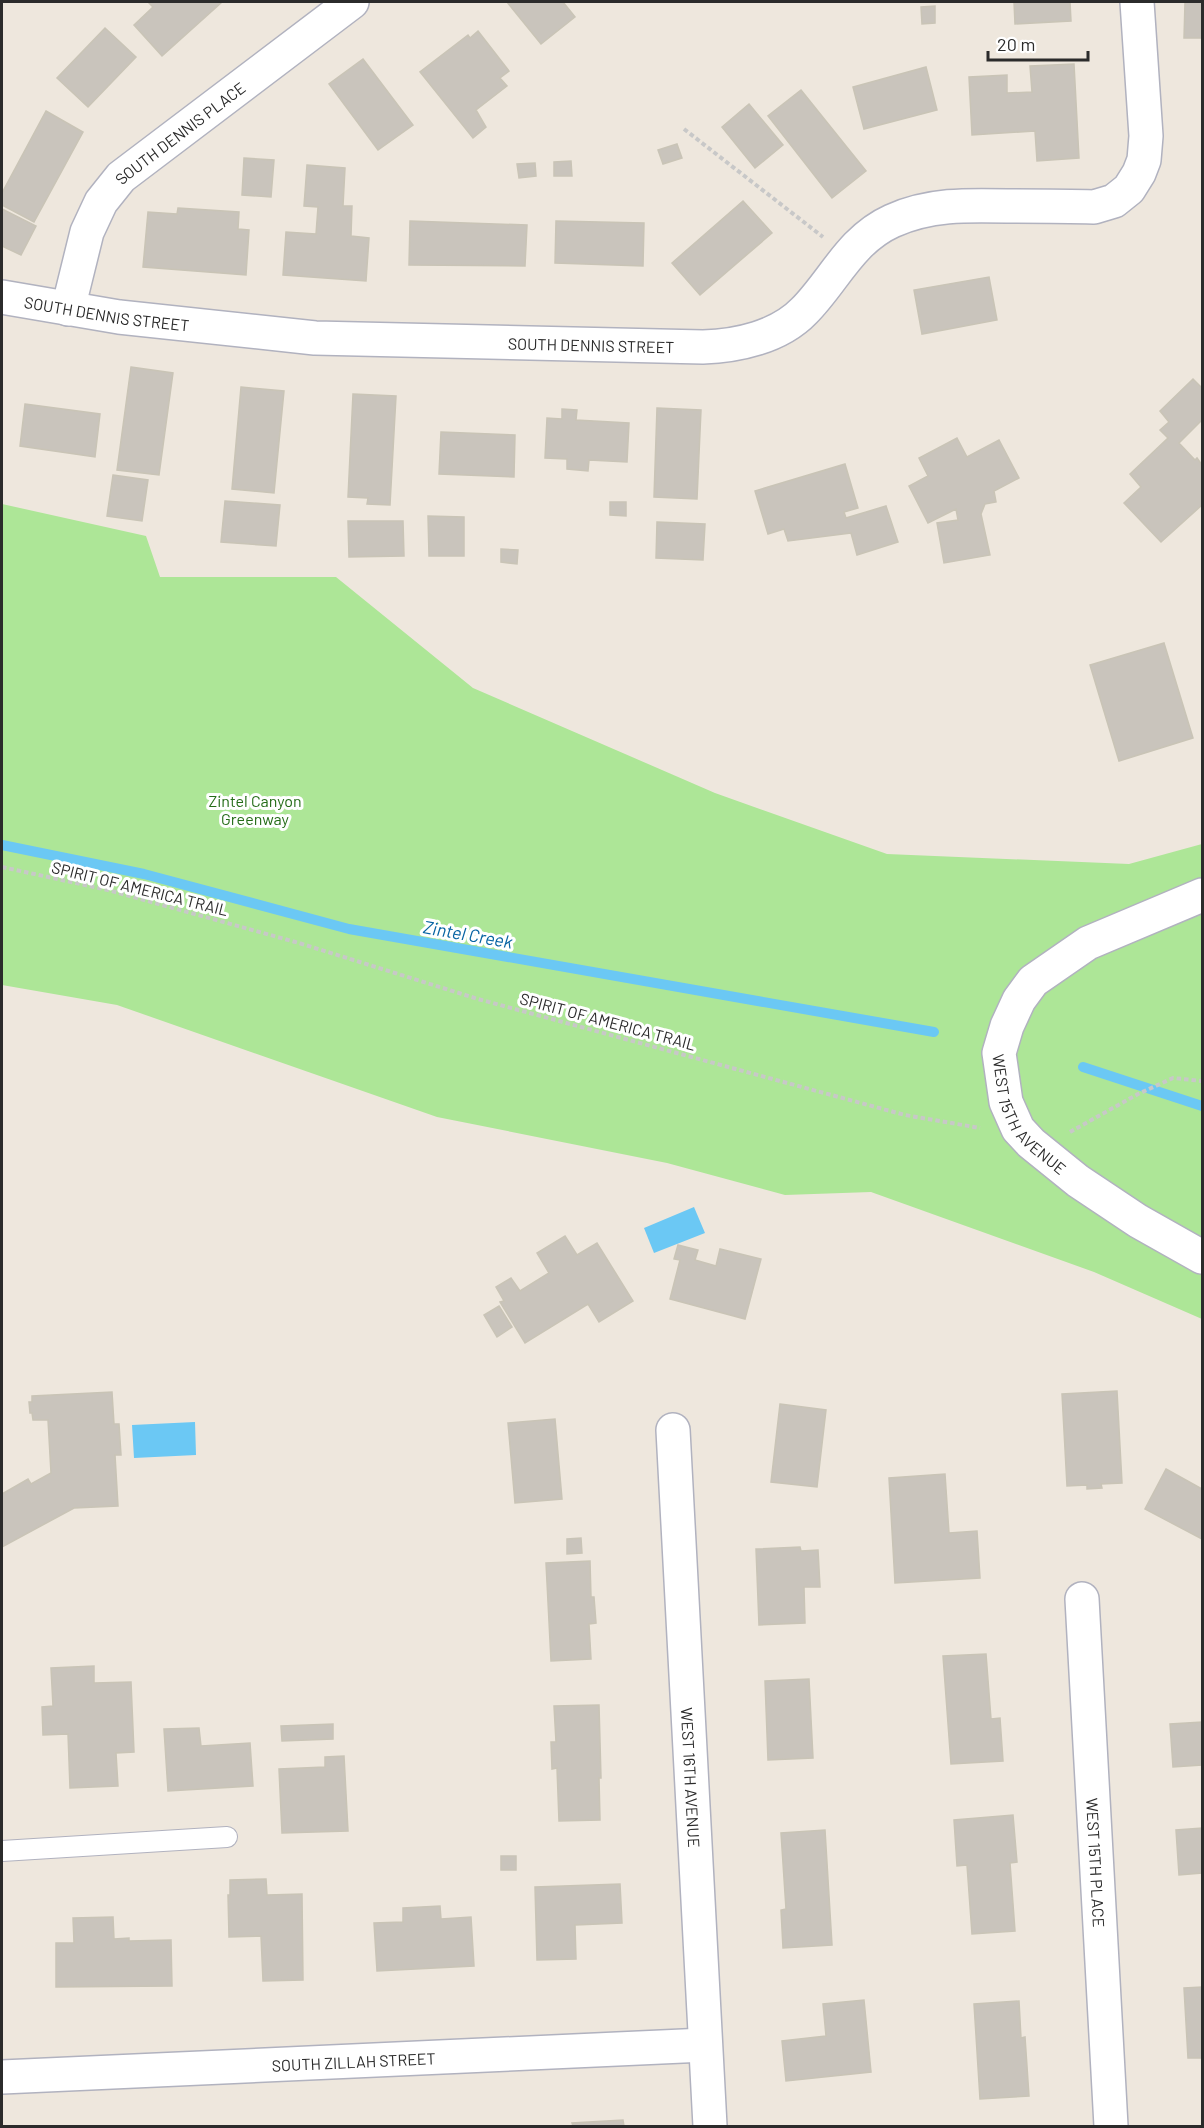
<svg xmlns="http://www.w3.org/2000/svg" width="1204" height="2128" font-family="Barlow,sans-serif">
<rect width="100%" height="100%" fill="#eee7dd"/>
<path fill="#ade697" d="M2 504 146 536 160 577H336L473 688 715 793 887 854 1129 864 1202 844V1319L1094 1272 871 1192 785 1195 667 1163 437 1117 117 1005 2 985Z"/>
<path fill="#6bc8f4" d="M694 1207 705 1233 654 1253 644 1228Z
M195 1422 196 1455 134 1458 132 1425Z"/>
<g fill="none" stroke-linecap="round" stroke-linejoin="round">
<path stroke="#6bc8f4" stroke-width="10" d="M2 845 144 874 349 929 934 1032
M1083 1067 1202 1106"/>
</g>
<path fill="#c9c4bc" stroke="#c9c4b6" stroke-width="1.5" d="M148 2H222L162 56 134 25 153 7Z
M507 2H563L575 17 541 44Z
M1014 2H1070L1071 21 1015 24Z
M1185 2H1202V38H1184Z
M935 6V23L922 24 921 7Z
M105 28 136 57 88 107 57 78Z
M478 31 509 71 500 78 507 86 476 110 486 127 473 138 420 72 468 35 470 38Z
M363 59 413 125 378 150 329 84Z
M1074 64 1079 158 1037 161 1035 131 972 135 969 77 1007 75V93L1032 92 1030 66Z
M926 67 937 110 864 129 853 87Z
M801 90 866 171 832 198 768 116Z
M749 104 783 145 755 168 722 127Z
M46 111 83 132 34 222 2 205V193Z
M677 144 682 158 663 164 658 150Z
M244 158 274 160 271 197 242 195Z
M571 161 572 176H554V162Z
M535 163 536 176 519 178 517 164Z
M307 165 345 168 343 206H352L351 236 369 238 366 281 283 275 286 232 316 234 318 207 304 206Z
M743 201 772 233 700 295 672 263Z
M178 208 239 212 238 229 249 230 246 275 143 267 148 212 177 214Z
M2 209 36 226 21 255 2 246Z
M410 221 527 225 525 266 409 265Z
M556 221 644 223 643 266 555 263Z
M989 277 997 320 922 334 914 290Z
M131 367 173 373 159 475 117 470Z
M1193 379 1202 388V420L1179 443 1195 460 1197 458 1202 465V505L1161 542 1124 503 1141 487 1130 474 1168 438 1160 430 1169 422 1160 411Z
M241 387 284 391 274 493 232 489Z
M353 394 396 396 390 505 367 504 368 498 348 497Z
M25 404 100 414 95 457 20 446Z
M657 408 701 410 697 499 654 497Z
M562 409 577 410 576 420 629 423 627 462 589 460 588 471 567 469V459L545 458 547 418 562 419Z
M441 432 515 435 514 477 439 474Z
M957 438 967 457 999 440 1019 478 994 491 996 502 985 504 981 514 990 555 944 563 937 523 958 520 956 509 928 523 909 486 928 476 919 458Z
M845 464 858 508 844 512 846 518 886 506 898 542 857 555 851 533 788 541 784 529 768 534 755 491Z
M113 475 148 480 142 521 107 516Z
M225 501 280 505 276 546 221 542Z
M610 502H626V516L610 515Z
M428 516 464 517V556H429Z
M348 521H403L404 556 349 557Z
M657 522 705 524 703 560 656 558Z
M501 549 518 550 517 564 501 562Z
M1164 643 1193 738 1119 761 1090 665Z
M565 1236 577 1255 597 1243 633 1301 599 1322 588 1304 525 1343 500 1302 504 1301 496 1287 511 1278 520 1291 549 1273 537 1253Z
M678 1245 698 1250 695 1260 716 1266 720 1249 761 1259 745 1319 670 1299 680 1260 674 1259Z
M499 1306 512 1327 497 1337 484 1315Z
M1117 1391 1122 1483 1101 1484 1102 1488 1087 1489V1485L1067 1486 1062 1394Z
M112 1392 114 1424H119L121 1455H115L118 1506 74 1508 2 1547V1494L28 1479 31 1484 51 1473 48 1420H33L32 1413H30L29 1402H32V1396Z
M780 1404 826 1410 817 1487 771 1482Z
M555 1419 562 1499 515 1503 508 1423Z
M1166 1469 1202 1489V1539L1145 1509Z
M945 1474 949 1533 977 1531 980 1578 895 1583 889 1478Z
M581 1538 582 1553 567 1554V1539Z
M800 1547 801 1551 818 1550 820 1587H804L805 1623 759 1625 756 1549Z
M590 1561 591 1597H594L596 1623 589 1624 591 1659 551 1661 546 1563Z
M986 1654 991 1719 1000 1718 1003 1761 951 1764 943 1656Z
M94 1666V1683L131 1682 134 1752 116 1753 118 1786 70 1788 68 1734 43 1735 42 1707 53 1706 51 1668Z
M809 1679 813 1758 768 1760 765 1681Z
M599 1705 601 1778H599L600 1820 559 1821 557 1768 552 1769 551 1742H556L554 1706Z
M1202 1722V1765L1173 1767 1170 1724Z
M333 1724V1739L282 1741 281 1726Z
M199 1728 201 1746 250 1743 253 1786 168 1791 164 1729Z
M344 1756 348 1831 282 1833 279 1769 325 1767V1757Z
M1013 1815 1017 1862 1010 1863 1015 1931 972 1934 967 1865 957 1866 954 1820Z
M1202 1828V1873L1179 1875 1176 1830Z
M825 1830 832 1945 783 1948 781 1910 786 1909 781 1833Z
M501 1856H516V1870H501Z
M266 1879 267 1895 302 1894 303 1980 263 1981 261 1936 229 1937 228 1895H230V1880Z
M620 1884 622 1923 575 1925 576 1959 537 1960 535 1887Z
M440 1906 441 1919 471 1917 474 1966 377 1971 374 1923 403 1922V1908Z
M113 1917 114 1939 129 1938V1941L171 1940 172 1986 56 1987V1943H74L73 1918Z
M1202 1987V2058H1188L1184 1988Z
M864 2000 871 2072 786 2081 782 2041 826 2036 823 2004Z
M1019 2001 1021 2038 1025 2037 1029 2096 980 2099 974 2004Z
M623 2120 624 2126H573L572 2123Z"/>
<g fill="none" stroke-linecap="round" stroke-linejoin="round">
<defs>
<path id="lane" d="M2 1851 227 1837"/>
<g id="street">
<path id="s1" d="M2 297 119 317 315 338 703 347C737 346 779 337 804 311 834 281 850 240 892 221 929 204 967 205 1008 206 1036 206 1065 206 1094 207L1114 201 1129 189 1139 173 1144 160 1146 136 1137 2"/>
<path id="s2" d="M68 309 87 232 101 202 121 177 352 2"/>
<path id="s3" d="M673 1430 710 2126"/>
<path id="s4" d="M1082 1599 1111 2126"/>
<path id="s5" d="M2 2077 705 2045"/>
</g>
<g id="secondary">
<path id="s6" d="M1202 895 1088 943 1033 981 1019 1000 1007 1026 999 1053 1006 1102 1018 1129 1031 1143 1078 1181 1138 1221 1202 1257"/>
</g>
</defs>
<use href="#lane" stroke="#b1b2bf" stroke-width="22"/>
<use href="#street" stroke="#b1b2bf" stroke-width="36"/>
<use href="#secondary" stroke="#b1b2bf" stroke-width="36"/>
<path stroke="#c8c8c8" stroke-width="4" stroke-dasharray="4.5 3" stroke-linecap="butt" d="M684 129 823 237
M2 867 108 890 299 943 478 999 905 1115 980 1128
M1070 1132 1138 1094 1173 1078 1202 1081"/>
<use href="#lane" stroke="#fff" stroke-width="20"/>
<use href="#street" stroke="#fff" stroke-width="33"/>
<use href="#secondary" stroke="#fff" stroke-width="33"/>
</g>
<g text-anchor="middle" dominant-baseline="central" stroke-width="6" stroke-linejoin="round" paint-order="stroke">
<g font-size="16" fill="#2b2b2b" stroke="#fff">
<text stroke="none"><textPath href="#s2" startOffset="218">SOUTH DENNIS PLACE</textPath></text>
<text stroke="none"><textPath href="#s1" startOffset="106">SOUTH DENNIS STREET</textPath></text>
<text stroke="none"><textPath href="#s1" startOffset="592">SOUTH DENNIS STREET</textPath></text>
<text transform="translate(140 888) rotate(14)">SPIRIT OF AMERICA TRAIL</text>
<text transform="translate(608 1021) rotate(15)">SPIRIT OF AMERICA TRAIL</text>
<text stroke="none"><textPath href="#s6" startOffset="342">WEST 15TH AVENUE</textPath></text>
<text stroke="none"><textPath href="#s3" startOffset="348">WEST 16TH AVENUE</textPath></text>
<text stroke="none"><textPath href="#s4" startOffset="264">WEST 15TH PLACE</textPath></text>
<text stroke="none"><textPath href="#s5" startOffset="352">SOUTH ZILLAH STREET</textPath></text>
</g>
<g font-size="16" fill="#246c17" stroke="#fff">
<text x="255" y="800">Zintel Canyon<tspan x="255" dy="18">Greenway</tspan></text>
</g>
<g font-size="18" font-style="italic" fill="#0764a3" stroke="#fff">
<text transform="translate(468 934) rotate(10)">Zintel Creek</text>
</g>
</g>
<rect width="1204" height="2128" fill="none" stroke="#2b2b2b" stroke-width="6"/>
<path d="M988 51v9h100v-9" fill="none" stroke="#2b2b2b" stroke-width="3"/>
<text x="997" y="51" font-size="18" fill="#2b2b2b" stroke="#ffffff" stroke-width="4.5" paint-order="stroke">20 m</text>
</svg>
